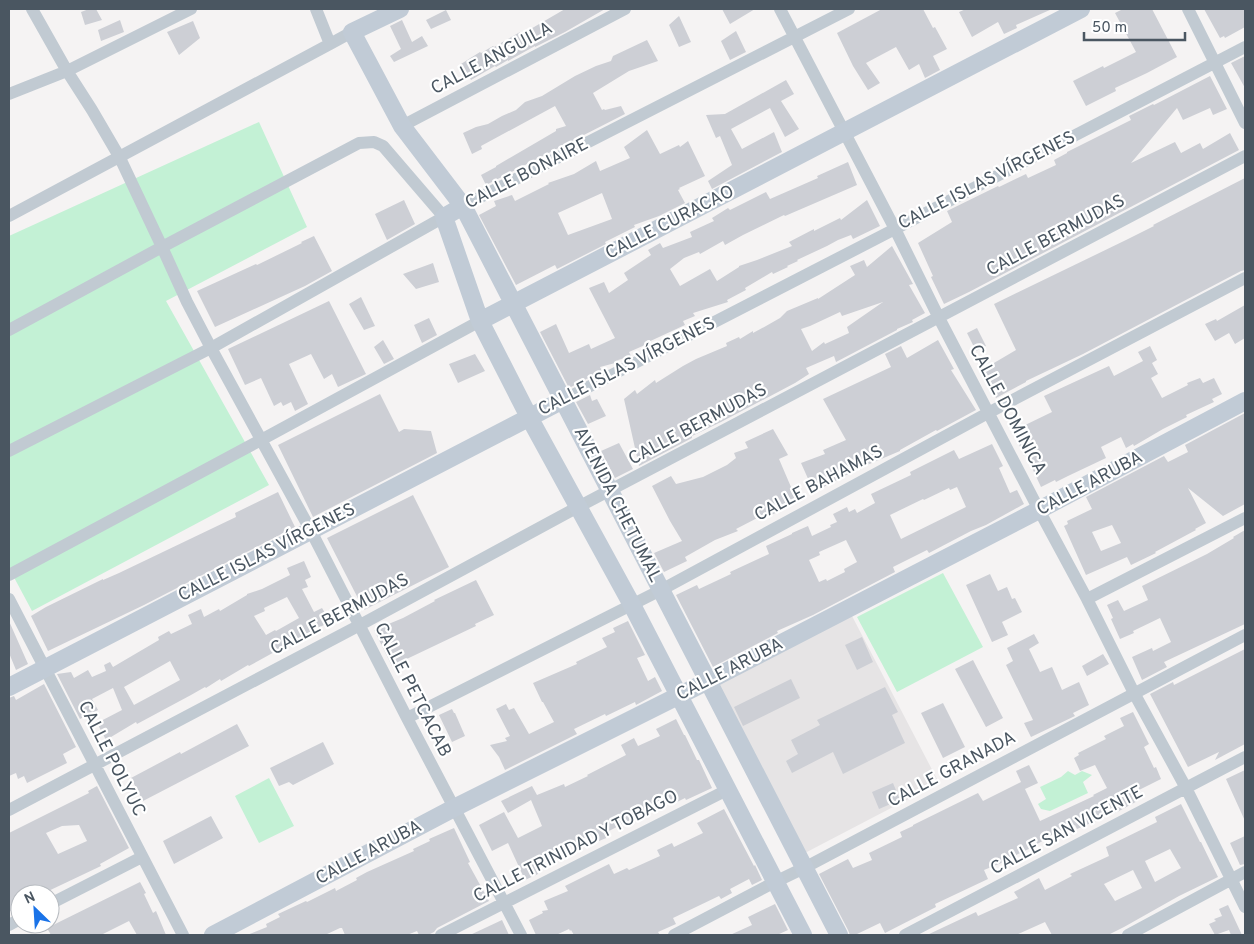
<svg xmlns="http://www.w3.org/2000/svg" width="1254" height="944" font-family="Overpass,sans-serif">
<rect width="100%" height="100%" fill="#f5f3f3"/>
<path fill="#e6e4e5" d="M852 616 939 783 803 854 716 686Z"/>
<path fill="#c3f1d5" d="M259 122 307 227 166 301 269 485 32 611 9 568V236Z
M943 573 983 647 897 692 857 617Z
M1068 771 1075 775 1082 771 1092 775 1083 782 1088 793 1050 811 1041 809 1038 804 1046 799 1040 787 1061 777Z
M269 778 294 826 259 843 235 796Z"/>
<path fill="#cdcfd5" fill-rule="evenodd" d="M89 9H96L102 20 85 25 81 12Z
M565 9H605L565 32 535 47V46L508 61V60L496 67 495 66 471 80 461 64 480 52 481 53 493 46 494 47 520 32 522 34Z
M722 9H755L730 24Z
M882 9H923L933 28 935 27 947 49 933 56 940 70 925 78 919 64 909 70 896 47 866 63 880 83 868 90 853 66 837 33Z
M966 9H1052L1016 25 1017 28 1004 34 998 22 972 37 959 12Z
M1123 9H1152L1177 57 1147 73 1115 88 1116 91 1086 106 1073 81 1103 66 1104 68 1136 52 1115 13Z
M1204 9H1245V27L1225 38 1224 36 1220 38Z
M446 10 451 20 431 29 426 20Z
M679 16 691 42 679 47 669 25Z
M120 20 124 32 101 41 98 30Z
M402 20 412 42 422 36 428 46 394 62 390 56 401 49 390 26Z
M193 21 200 38 179 55 167 32Z
M736 31 746 52 730 60 721 41Z
M647 40 658 61 629 71 593 93 602 110 604 109 605 110 621 106 625 114 486 185 481 175 496 167V166L556 131V129L566 126 555 106 481 146 482 149 472 154 463 133 476 127 488 124 502 116 516 110 525 102 542 96 575 76 596 66 611 61 613 56Z
M1245 56V88L1231 63Z
M1210 76 1227 109 1213 115 1210 108 1183 120 1177 108 1131 163 1175 142 1181 153 1200 143 1203 149 1230 133 1239 150 969 292 944 304 931 277 933 276 918 243 952 222 947 211 998 186 999 187 1026 174 1028 178 1056 165 1054 160 1067 153V152L1131 120 1129 116 1153 104 1154 105Z
M786 80 794 94 781 101 799 129 785 137 770 108 731 129 742 149 774 132 782 152 712 189 708 181 732 165 720 136 716 138 706 115 725 114Z
M647 130 660 154 679 145 680 147 688 141 705 176 679 188 680 189 678 190 685 203 659 216 634 225 635 227 605 242 606 244 557 269 555 265 516 285 479 215 496 206 494 201 512 195 515 201 549 184 548 183 574 174 596 161 600 171 630 158 624 147ZM602 193 612 219 568 235 558 213Z
M848 162 857 185 785 216 784 215 743 235 725 245 723 241 700 254 699 252 684 258 670 269 680 286 710 269 717 281 739 267V266L757 260 792 246 789 242 814 229V231L840 218 841 220 867 200 880 226 853 239 851 235 838 240 827 246 797 260 798 261 787 266 788 267 773 274 772 272 745 288 746 290 727 300 728 302 693 313 695 316 683 321 685 325 644 344 645 345 629 352 631 356 618 360 619 362 600 367 602 371 569 388 540 332 556 324 569 353 589 344 591 349 615 338 589 288 604 282 609 293 628 280 624 273 651 255 648 250 660 243 663 248 692 237 690 232 714 221 712 218 728 208 730 210 766 192 770 199 818 178 817 176Z
M1245 178V270L1241 271 1083 354 1026 381V382L996 398 982 370 1016 350 994 304 1126 240 1154 226 1153 225Z
M404 200 415 224 387 240 375 214Z
M314 236 332 271 305 286 215 327 197 291 256 264 257 265 302 243 301 242Z
M892 246 913 284 909 285 925 313 912 320 913 322 897 329V330L836 362 834 356 806 368 809 374 795 383 721 422 692 436V438L639 466 624 399 635 390 637 394 655 380 656 383 683 366 696 359 727 346 726 343 739 337 740 339 753 331V333L766 326 780 318 787 311 818 298V299L855 275 850 266 864 260 867 267ZM883 302 847 327 849 333 825 344 824 342 812 351 801 329 810 326 840 312 842 316Z
M433 263 439 282 416 289 403 274Z
M361 297 375 326 364 330 349 304Z
M329 301 366 374 338 387 332 374 324 379 311 354 289 364 308 404 295 411 291 402 283 406 281 402 274 406 261 378 245 385 228 349Z
M1245 305V338L1235 344 1229 333 1215 341 1205 324 1216 319 1217 321Z
M429 318 437 335 422 343 414 325Z
M977 328 986 346 976 351 967 333Z
M383 340 394 359 384 364 374 347Z
M938 340 954 369 951 370 976 410 937 431 936 430 900 450V451L860 468 814 492 801 463 825 454 823 450 846 440 823 399 891 367 885 354 901 346 907 358Z
M1150 346 1157 360 1152 363 1158 374 1151 378 1162 398 1188 385 1187 383 1200 378 1203 383 1214 378 1222 394 1212 399 1214 402 1186 415 1187 417 1163 429 1134 446 1133 444 1126 448 1121 437 1101 447 1106 458 1068 476 1056 482 1055 480 1041 487 1026 455 1024 456 1014 433 1020 431 1019 428 1052 412 1044 396 1109 366 1114 376 1143 361 1138 352Z
M475 354 485 371 458 383 449 364Z
M380 394 399 432 404 429 431 431 437 453 313 517 278 445Z
M590 395 592 401 597 399 606 416 588 424 576 402Z
M1245 413V504L1223 516 1188 488 1206 523 1195 529 1196 530 1155 552 1156 553 1131 565 1127 557 1086 575 1064 526 1068 524 1067 521 1092 509 1086 497 1164 456 1168 462 1188 452 1185 445ZM1112 525 1121 543 1101 551 1092 532Z
M773 429 788 455 779 459 797 501 782 511V510L767 517 765 514 736 529 738 531 715 540 685 557 687 561 664 572 654 553 682 541 670 521 652 486 671 476 676 484 703 477 727 465 736 458 734 453 748 448 745 442Z
M619 443 633 469 615 478 601 451Z
M992 444 1003 466 999 468 1010 493 1017 490 1024 504 986 525 971 531 929 553 927 550 893 567 895 572 813 615 777 631 778 633 713 667 676 595 697 585 699 589 731 574 730 572 769 554 766 546 792 534V533L808 526 812 536 831 527 830 525 837 522 833 514 847 507 849 512 855 509 857 513 875 503 871 494 911 475 910 472 954 450 959 459ZM957 487 966 507 901 539 890 515 923 499 924 500 949 488 950 490ZM846 540 857 562 844 569 845 572 827 581 826 579 819 582 809 560 820 555 819 552Z
M278 492 295 527 144 605 48 651 31 616 46 607 103 579V580L119 573 236 517 235 513Z
M413 495 449 567 364 610 327 538Z
M1245 530V624L1164 662 1167 667 1142 680 1132 657 1152 648 1153 651 1171 642 1160 618 1133 631 1134 633 1120 639 1111 619 1113 618 1107 605 1118 600 1124 611 1148 600 1142 586 1207 554 1234 538 1233 537Z
M304 561 311 577 305 580 308 587 302 589 314 612 322 608 325 613 331 611 335 619 307 634 249 666 248 665 221 681 220 679 206 688 205 687 191 695 137 724 136 722 106 740 97 723 122 710 113 688 92 699 98 710 80 719 57 674 71 672 74 678 88 670 92 677 106 671 104 665 110 662 113 667 159 640 158 637 169 631 171 634 192 624 188 615 201 609 204 617 219 609 220 611 247 595V594L262 589 290 575 287 568ZM287 597 299 618 276 631 275 630 266 635 254 616 265 611 264 608ZM170 661 180 680 134 705 124 687Z
M990 574 998 591 1007 587 1012 599 1015 598 1022 612 1002 622 1008 635 992 642 966 585Z
M476 580 494 615 475 624 476 626 392 666 374 630 403 618 435 601 434 600Z
M9 621 28 664 16 670 9 653Z
M628 621 645 655 637 658 648 681 655 677 662 691 636 705 635 702 606 716 605 714 574 729 577 734 505 770 499 757 490 745 507 741 505 738 510 736 496 709 506 704 509 710 514 708 529 734 554 722 543 702H542L533 683 577 664 576 662 607 647 602 638 615 632 613 628Z
M1034 634 1039 643 1029 649 1040 672 1052 667 1062 690 1079 682 1089 705 1073 713 1075 716 1031 737 1024 723 1033 720 1006 665 1013 661 1007 648Z
M862 637 873 662 857 670 845 645Z
M1245 649V744L1215 760 1219 752 1188 767 1150 694 1173 682 1174 685Z
M1103 654 1109 664 1087 676 1082 666Z
M973 660 1003 718 986 727 955 669Z
M791 679 800 698 743 726 734 707Z
M44 684 76 747 63 754 67 763 27 783 24 776 18 779 16 773 9 776V698L14 696 16 700Z
M885 687 898 712 892 715 905 743 843 774 833 752 792 773 786 761 798 754 791 740 820 725 817 720Z
M943 703 965 747 943 758 921 713Z
M452 709 454 713H455L465 736 452 742 439 715Z
M1133 712 1149 744 1144 747 1154 768 1156 767 1161 779 1139 790 1143 798 1119 811 1077 829 1075 825 1049 836 1050 837 1037 844V845L1010 858 1011 859 984 870 988 879 935 904 936 907 885 933 880 923 855 935H850L848 930 819 874 848 859 853 868 872 860 869 853 902 837 900 832 913 826V825L978 793 983 801 1021 782 1016 771 1029 765 1038 783 1025 789 1040 821 1094 796 1093 795 1107 788 1095 765 1080 771 1074 758 1079 755 1078 753 1106 739 1104 736 1124 726 1120 718Z
M676 719 684 735H685L697 760H699L712 788 686 800 685 798 675 803 672 800 668 802 667 801 609 831 611 836 599 841 595 833 567 846 568 847 546 855 548 858 534 865 538 874 525 880 508 843 492 851 479 825 504 812 518 838 542 826 531 800 508 813 501 801 532 786 537 795 564 784 565 787 588 776 587 775 626 755 621 745 634 738 638 746 660 736 656 729Z
M237 724 249 746 143 801 131 778 180 752 181 754Z
M323 742 334 764 293 785 289 782 279 786 270 768Z
M1245 770V821L1226 779Z
M893 783 900 800 879 809 872 792Z
M97 786 129 848 100 864 101 866 42 894H20V906L9 912V833L89 793 88 791ZM79 825 87 841 58 854 46 833 62 826Z
M1181 804 1200 842H1201L1218 877 1179 896 1124 927 1108 935H1052L1045 922 1016 935H927L976 912 978 916 1018 898 1014 892 1039 878 1045 890 1072 876 1070 874 1109 856 1106 847 1157 822 1155 817ZM1170 849 1181 868 1155 882 1145 861ZM1133 870 1142 888 1115 901 1104 884Z
M724 809 754 866 755 865 762 880 752 885 749 879 730 889 732 893 721 899 719 896 673 918 676 924 658 932 660 935H574L571 930 570 931 569 929 556 935H536L529 920 543 913 542 911 548 910 544 901 568 891 565 886 609 864 614 874 627 868 629 870 660 856 657 850 672 843 674 847 703 833 697 823Z
M211 816 223 838 174 864 163 841Z
M454 828 470 862 468 863 489 901 437 928 434 932 428 935H419L417 931 407 935H345L342 928H340L325 935H247L267 927 266 924 280 917 278 914 306 901 307 902 335 888 336 891 357 880 356 878 367 872 414 851 413 849 430 841 429 839Z
M1245 836V864L1240 865 1230 843Z
M140 882 146 893 144 894 153 913 156 911 166 935H137L129 921 101 935H51L47 928Z
M775 904 788 930 777 935H730L752 925 748 917Z
M1228 905 1242 935H1231L1229 930 1215 935 1209 924 1216 921 1214 919 1222 916 1219 909Z
M502 920 509 935H470Z"/>
<g fill="none" stroke-linecap="round" stroke-linejoin="round">
<path stroke="#c1cad2" stroke-width="12" d="M32 9 67 71 92 110 120 158 162 247 187 302 211 348 311 531 407 718 521 935
M316 9 330 44 352 32
M780 9 895 229 939 318 1039 510 1087 599 1134 693 1186 788 1245 907
M1188 9 1245 123
M9 94 67 71 191 9
M402 126 625 9
M463 206 849 9
M9 216 330 44
M9 330 162 247 359 143 374 142 383 146 444 217 211 348 9 451
M563 400 895 229 1245 47
M9 575 261 440 480 321
M9 599 183 935
M1087 599 1245 518
M407 718 661 590 988 413 1245 278
M9 810 360 625 578 507 1245 156
M50 904 142 857
M9 925 20 919
M441 935 504 903 727 790
M674 935 775 882 804 868 1245 635
M905 935 1245 757
M1128 935 1245 872"/>
<path stroke="#c1cbd6" stroke-width="18" d="M400 9 352 32 402 126 463 206 839 935
M463 206 444 217 480 321 529 417 632 605 803 935
M480 321 1081 9
M9 687 563 400
M213 935 454 808 708 681 1039 510 1245 401"/>
</g>
<g text-anchor="middle" dominant-baseline="central" stroke-width="4.5" stroke-linejoin="round" paint-order="stroke">
<g font-size="18" fill="#4a5661" stroke="#fff">
<text transform="translate(492 59) rotate(-28)">CALLE ANGUILA</text>
<text transform="translate(527 174) rotate(-27)">CALLE BONAIRE</text>
<text transform="translate(987 181) rotate(-27)">CALLE ISLAS VÍRGENES</text>
<text transform="translate(670 223) rotate(-27)">CALLE CURACAO</text>
<text transform="translate(1056 236) rotate(-28)">CALLE BERMUDAS</text>
<text transform="translate(627 367) rotate(-27)">CALLE ISLAS VÍRGENES</text>
<text transform="translate(1007 410) rotate(62)">CALLE DOMINICA</text>
<text transform="translate(698 425) rotate(-28)">CALLE BERMUDAS</text>
<text transform="translate(819 484) rotate(-28)">CALLE BAHAMAS</text>
<text transform="translate(1090 484) rotate(-28)">CALLE ARUBA</text>
<text transform="translate(617 505) rotate(63)">AVENIDA CHETUMAL</text>
<text transform="translate(267 553) rotate(-27)">CALLE ISLAS VÍRGENES</text>
<text transform="translate(340 615) rotate(-28)">CALLE BERMUDAS</text>
<text transform="translate(730 670) rotate(-27)">CALLE ARUBA</text>
<text transform="translate(412 690) rotate(63)">CALLE PETCACAB</text>
<text transform="translate(111 759) rotate(63)">CALLE POLYUC</text>
<text transform="translate(952 770) rotate(-28)">CALLE GRANADA</text>
<text transform="translate(1067 831) rotate(-28)">CALLE SAN VICENTE</text>
<text transform="translate(576 847) rotate(-27)">CALLE TRINIDAD Y TOBAGO</text>
<text transform="translate(369 853) rotate(-28)">CALLE ARUBA</text>
</g>
</g>
<rect width="1254" height="944" fill="none" stroke="#4a5661" stroke-width="20"/>
<g transform="translate(35 909) rotate(335)"><circle r="24" fill="#ffffff" stroke="#b7bbc0"/>
<path d="M0-4L9 19L0 12L-9 19Z" fill="#1a73e8"/>
<text y="-8" font-size="14" font-weight="bold" text-anchor="middle" fill="#4a5661">N</text>
</g>
<path d="M1084 32v8h101v-8" fill="none" stroke="#4a5661" stroke-width="2.5"/>
<text x="1092" y="32" font-size="15" fill="#4a5661" stroke="#ffffff" stroke-width="4" paint-order="stroke">50 m</text>
</svg>
